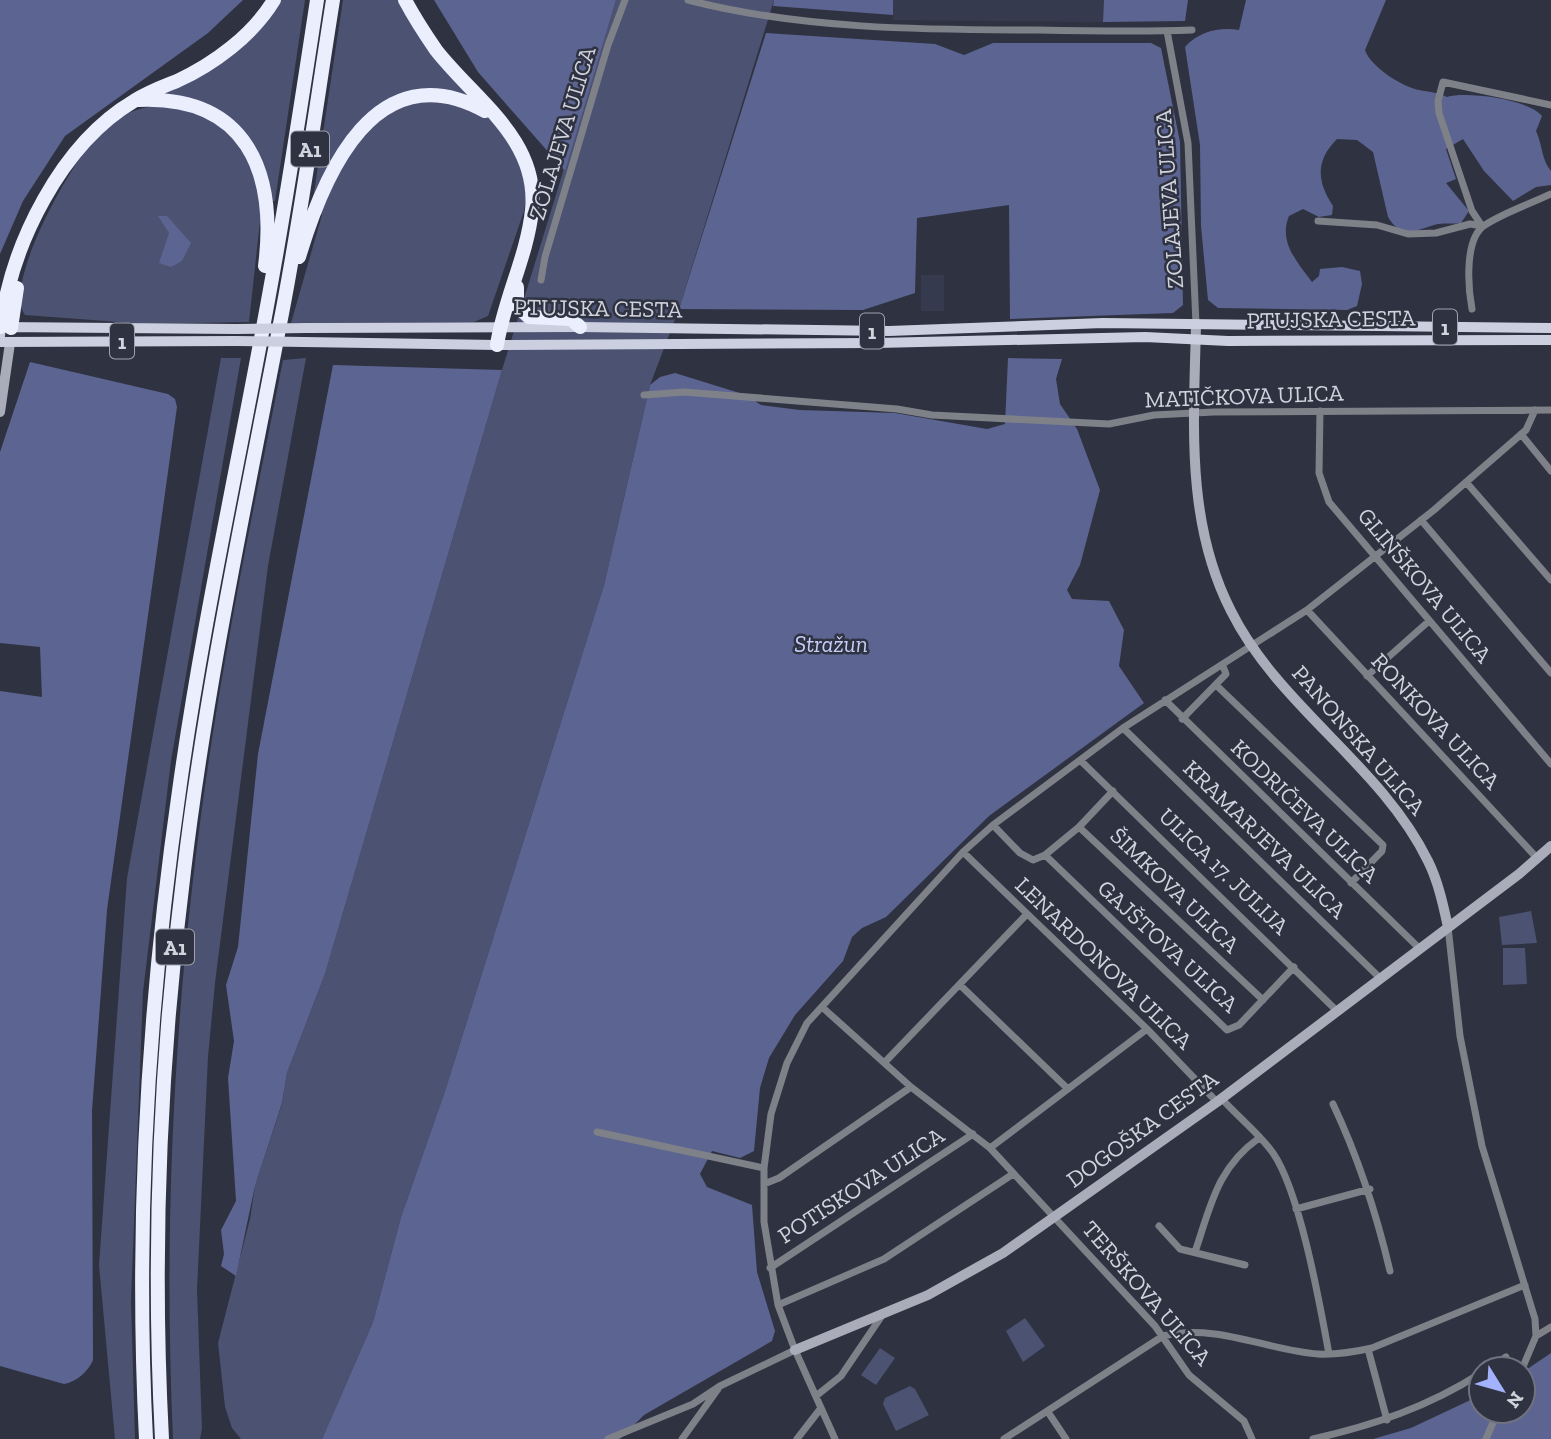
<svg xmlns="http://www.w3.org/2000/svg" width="1551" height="1439" font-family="'Zilla Slab',serif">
<rect width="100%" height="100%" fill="#2f3240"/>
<path fill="#363a4e" d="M893 0H1104L1103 22 893 20Z
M921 275H944V311H921Z"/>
<path fill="#4c5271" d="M279 0H305L275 201H271C240 139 235 97 155 95L202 72Z
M343 0H400L478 103 390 99 313 199Z
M616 0H774L679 309 650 385 604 585 445 1091 401 1217 373 1322 322 1439H241L232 1428 225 1407 218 1343 250 1219 255 1186 282 1104 287 1073 325 974 502 370Z
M448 100 478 110 495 123 513 147 522 167 527 192 524 211 488 316 474 322 291 323 322 215 319 212 356 141 398 105Z
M155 105 200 112 242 143 260 192V221L249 322 146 324 25 315C0 285 80 144 110 122 122 113 140 109 155 105Z
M221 358H241L171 761 143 992 131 1301 135 1439H115L99 1265 127 878Z
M306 358 268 566 215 983 208 1057 197 1290 202 1429 200 1439H173C161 1177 180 913 226 655 243 556 264 458 283 360Z
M1531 911 1537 943 1502 945 1499 917Z
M1503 948H1525L1527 984 1503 985Z
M1025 1318 1045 1346 1023 1362 1006 1331Z
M880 1348 895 1358 876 1385 861 1375Z
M910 1386 915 1389 929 1415 896 1431 883 1404 885 1398Z"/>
<path fill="#5c6491" d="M0 0H243L208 33 65 136 23 201 0 254Z
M434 0H616L565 171 478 72Z
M774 0H893V15L773 6Z
M1104 0H1188L1185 21 1103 22Z
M1246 0H1386L1365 50C1370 66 1402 87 1419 90 1430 92 1436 92 1447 97 1466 91 1528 99 1542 116L1536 131C1543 146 1541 159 1551 171V185L1536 187 1513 201 1484 171 1463 139 1446 149 1456 179 1446 183 1469 211 1461 223C1454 224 1445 223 1438 224 1418 229 1402 241 1388 217L1373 152 1357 140 1337 139C1315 161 1317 182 1333 206L1332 215 1319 217 1303 209 1289 216C1278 242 1298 263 1312 282L1319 276 1320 269 1342 267 1360 271 1362 284 1357 306 1347 310 1218 308 1208 300 1201 226 1200 145 1185 47C1199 31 1220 27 1239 30Z
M766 33 935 44 964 55 993 43H1151L1161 48 1180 142 1183 305 1173 313 1010 319 1009 205 917 218 915 293 863 310 679 309Z
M158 216H167L191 243 182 261 171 267 159 263 169 233Z
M1008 358 1062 359 1056 379 1060 404 1077 429 1100 490 1080 565 1067 590 1072 599 1109 601 1124 630 1119 666 1144 703 989 816 886 917 862 928 852 937 843 961 795 1015 769 1058 760 1088 754 1151 740 1158 712 1151 700 1174 707 1187 752 1205 757 1272 775 1331 772 1341 644 1415 620 1439H322L373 1322 401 1217 445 1091 604 585 650 385 660 377 675 373 746 395 761 405 800 410 895 413 987 429 1005 424Z
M30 362 168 394 175 399 177 407 107 910 92 1111 93 1360C88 1372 76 1382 64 1384L0 1366V691L42 697 40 647 0 643V452Z
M333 365 502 370 325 974 287 1073 282 1103 255 1186 236 1276 221 1266 224 1254 221 1230 236 1201 228 1078 234 1041 226 985 238 947 258 754Z
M1551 1353V1439H1373L1411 1428 1481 1395V1411H1523V1372Z"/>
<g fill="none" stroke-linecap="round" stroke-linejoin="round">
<path stroke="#7f8188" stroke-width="7" d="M688 0C800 29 922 30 1037 30 1089 31 1141 32 1192 30
M1167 31 1188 143 1196 324
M1318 221 1377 225 1408 234 1436 233 1470 224 1482 226
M1482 226 1472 211 1439 113 1438 101 1443 82 1551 105
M541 280 545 257 608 45 625 0
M1472 309C1468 288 1464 238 1485 225 1505 212 1530 204 1551 194
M644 395 684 392 897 409 932 415 1109 424 1154 415 1214 412 1551 410
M1320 411 1319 473 1329 502 1551 764
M1521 434 1551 471
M1466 482 1551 580
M1421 520 1551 673
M1307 610 1537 858
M1367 676 1429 621
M1216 685 1383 845 1382 851 1351 883
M1165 700 1419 948
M1182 719 1226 674 1223 666
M1123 728 1380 978
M1081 761 1337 1011
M993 825 1020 853 1033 860 1045 855 1079 827 1263 1000
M1079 827 1113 791
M963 852 1147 1029 1217 1102
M1045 855 1227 1030 1239 1025 1294 967
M1448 927 1460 1036 1482 1146 1535 1319 1536 1336 1522 1369
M960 985 1068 1089
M822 1007 911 1087 990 1148 1155 1326 1189 1375 1244 1421 1252 1439
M885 1062 1027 914
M1222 1099C1238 1117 1259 1133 1273 1153 1300 1192 1320 1305 1329 1354
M1333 1104C1359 1159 1376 1212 1390 1271
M597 1132 764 1168
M990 1148 1147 1029
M764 1184 779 1178 911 1087
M1296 1209 1370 1189
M1159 1226 1180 1249 1245 1265
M1195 1252C1211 1205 1217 1168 1259 1138
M770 1268 973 1134
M778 1305 884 1259 1013 1174
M1536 1336 1551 1327
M1368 1349 1387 1420
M1488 1369 1506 1357
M816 1396 841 1376 881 1317
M1048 1412 1066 1439
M608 1439 693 1404 720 1386 795 1350
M682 1439 718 1389
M797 1439 821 1408
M835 1439 795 1350 778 1305 764 1222V1168L771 1114 787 1063 807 1023 963 852 993 825 1123 728 1307 610 1434 510 1526 430 1535 410
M1004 1439 1163 1336C1216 1323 1266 1350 1318 1354 1336 1355 1354 1352 1372 1348L1525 1285
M1313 1439C1374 1425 1428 1407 1481 1373
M1486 1439 1498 1411"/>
<path stroke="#aaadb9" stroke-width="10" d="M1196 324C1194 422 1185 521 1231 611 1279 707 1381 765 1428 861 1438 881 1443 904 1448 927
M0 412 10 343
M795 1350 928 1295 1003 1253 1217 1102 1519 874 1551 846"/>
<path stroke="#cccfdf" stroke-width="10" d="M305 328 580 327 889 331 1103 323 1551 328
M0 336 1 327 236 329
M0 342 235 341
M304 342 497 345 877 343 1145 337 1228 341 1551 340"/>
<path stroke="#ebeefd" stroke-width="14" d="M405 0C414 17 425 34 436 50 475 100 539 139 532 210 527 257 504 299 497 345
M138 100C246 95 277 171 265 266
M299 257C324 173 376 51 485 111
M517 287V306L529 317 571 319 580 327
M1 327C11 245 61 144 134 101 148 92 162 87 177 81 214 64 253 35 274 0
M11 328 17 288
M146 1439C135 1223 148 1005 179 791 202 625 239 461 269 295 287 197 302 99 317 0
M162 1439C152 1250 160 1059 184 871 207 679 248 492 284 303 303 202 317 101 333 0"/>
<path stroke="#cccfdf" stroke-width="10" d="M236 329 305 328
M235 341 304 342"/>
</g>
<g text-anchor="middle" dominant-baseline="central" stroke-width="5" stroke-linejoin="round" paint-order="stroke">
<g fill="#2f3240" stroke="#a0a3ae" stroke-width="2">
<rect x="291" y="131.5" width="38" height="35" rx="5"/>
<rect x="1433" y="309.5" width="24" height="35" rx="5"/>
<rect x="860" y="313.5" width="24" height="35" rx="5"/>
<rect x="110" y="323.5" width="24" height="35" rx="5"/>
<rect x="156" y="929.5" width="38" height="35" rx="5"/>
</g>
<g font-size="21" font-weight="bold" fill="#d1d3dd">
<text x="310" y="149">A1</text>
<text x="1445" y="327">1</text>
<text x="872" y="331">1</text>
<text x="122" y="341">1</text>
<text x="175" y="947">A1</text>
</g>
<g font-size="23" fill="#d1d3dd" stroke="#2f3240">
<text transform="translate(562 133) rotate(-73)">ZOLAJEVA ULICA</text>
<text transform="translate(1169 199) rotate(-94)">ZOLAJEVA ULICA</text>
<text transform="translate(598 308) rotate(1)">PTUJSKA CESTA</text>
<text transform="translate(1331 319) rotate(-1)">PTUJSKA CESTA</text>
<text transform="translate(1244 396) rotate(-2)">MATIČKOVA ULICA</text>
<text transform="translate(1425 585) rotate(50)">GLINŠKOVA ULICA</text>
<text transform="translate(1436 721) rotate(47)">RONKOVA ULICA</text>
<text transform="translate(1359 740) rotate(49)">PANONSKA ULICA</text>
<text transform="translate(1305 811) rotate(44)">KODRIČEVA ULICA</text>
<text transform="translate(1265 839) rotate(44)">KRAMARJEVA ULICA</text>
<text transform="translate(1224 871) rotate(44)">ULICA 17. JULIJA</text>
<text transform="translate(1175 890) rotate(44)">ŠIMKOVA ULICA</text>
<text transform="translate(1168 946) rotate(43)">GAJŠTOVA ULICA</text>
<text transform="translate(1104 963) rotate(44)">LENARDONOVA ULICA</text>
<text transform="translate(1142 1129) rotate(-36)">DOGOŠKA CESTA</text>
<text transform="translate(861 1185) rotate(-33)">POTISKOVA ULICA</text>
<text transform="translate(1147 1293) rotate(49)">TERŠKOVA ULICA</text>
</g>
<g font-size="23" font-style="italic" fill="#c5cef9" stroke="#2f3240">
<text x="831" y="644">Stražun</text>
</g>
</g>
<g transform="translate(1502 1390) rotate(127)"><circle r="33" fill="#2f3240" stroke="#70727f" stroke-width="2"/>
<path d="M0-5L12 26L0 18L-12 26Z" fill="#a3b2fd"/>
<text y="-10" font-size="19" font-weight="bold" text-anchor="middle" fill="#d1d3dd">N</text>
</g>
</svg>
